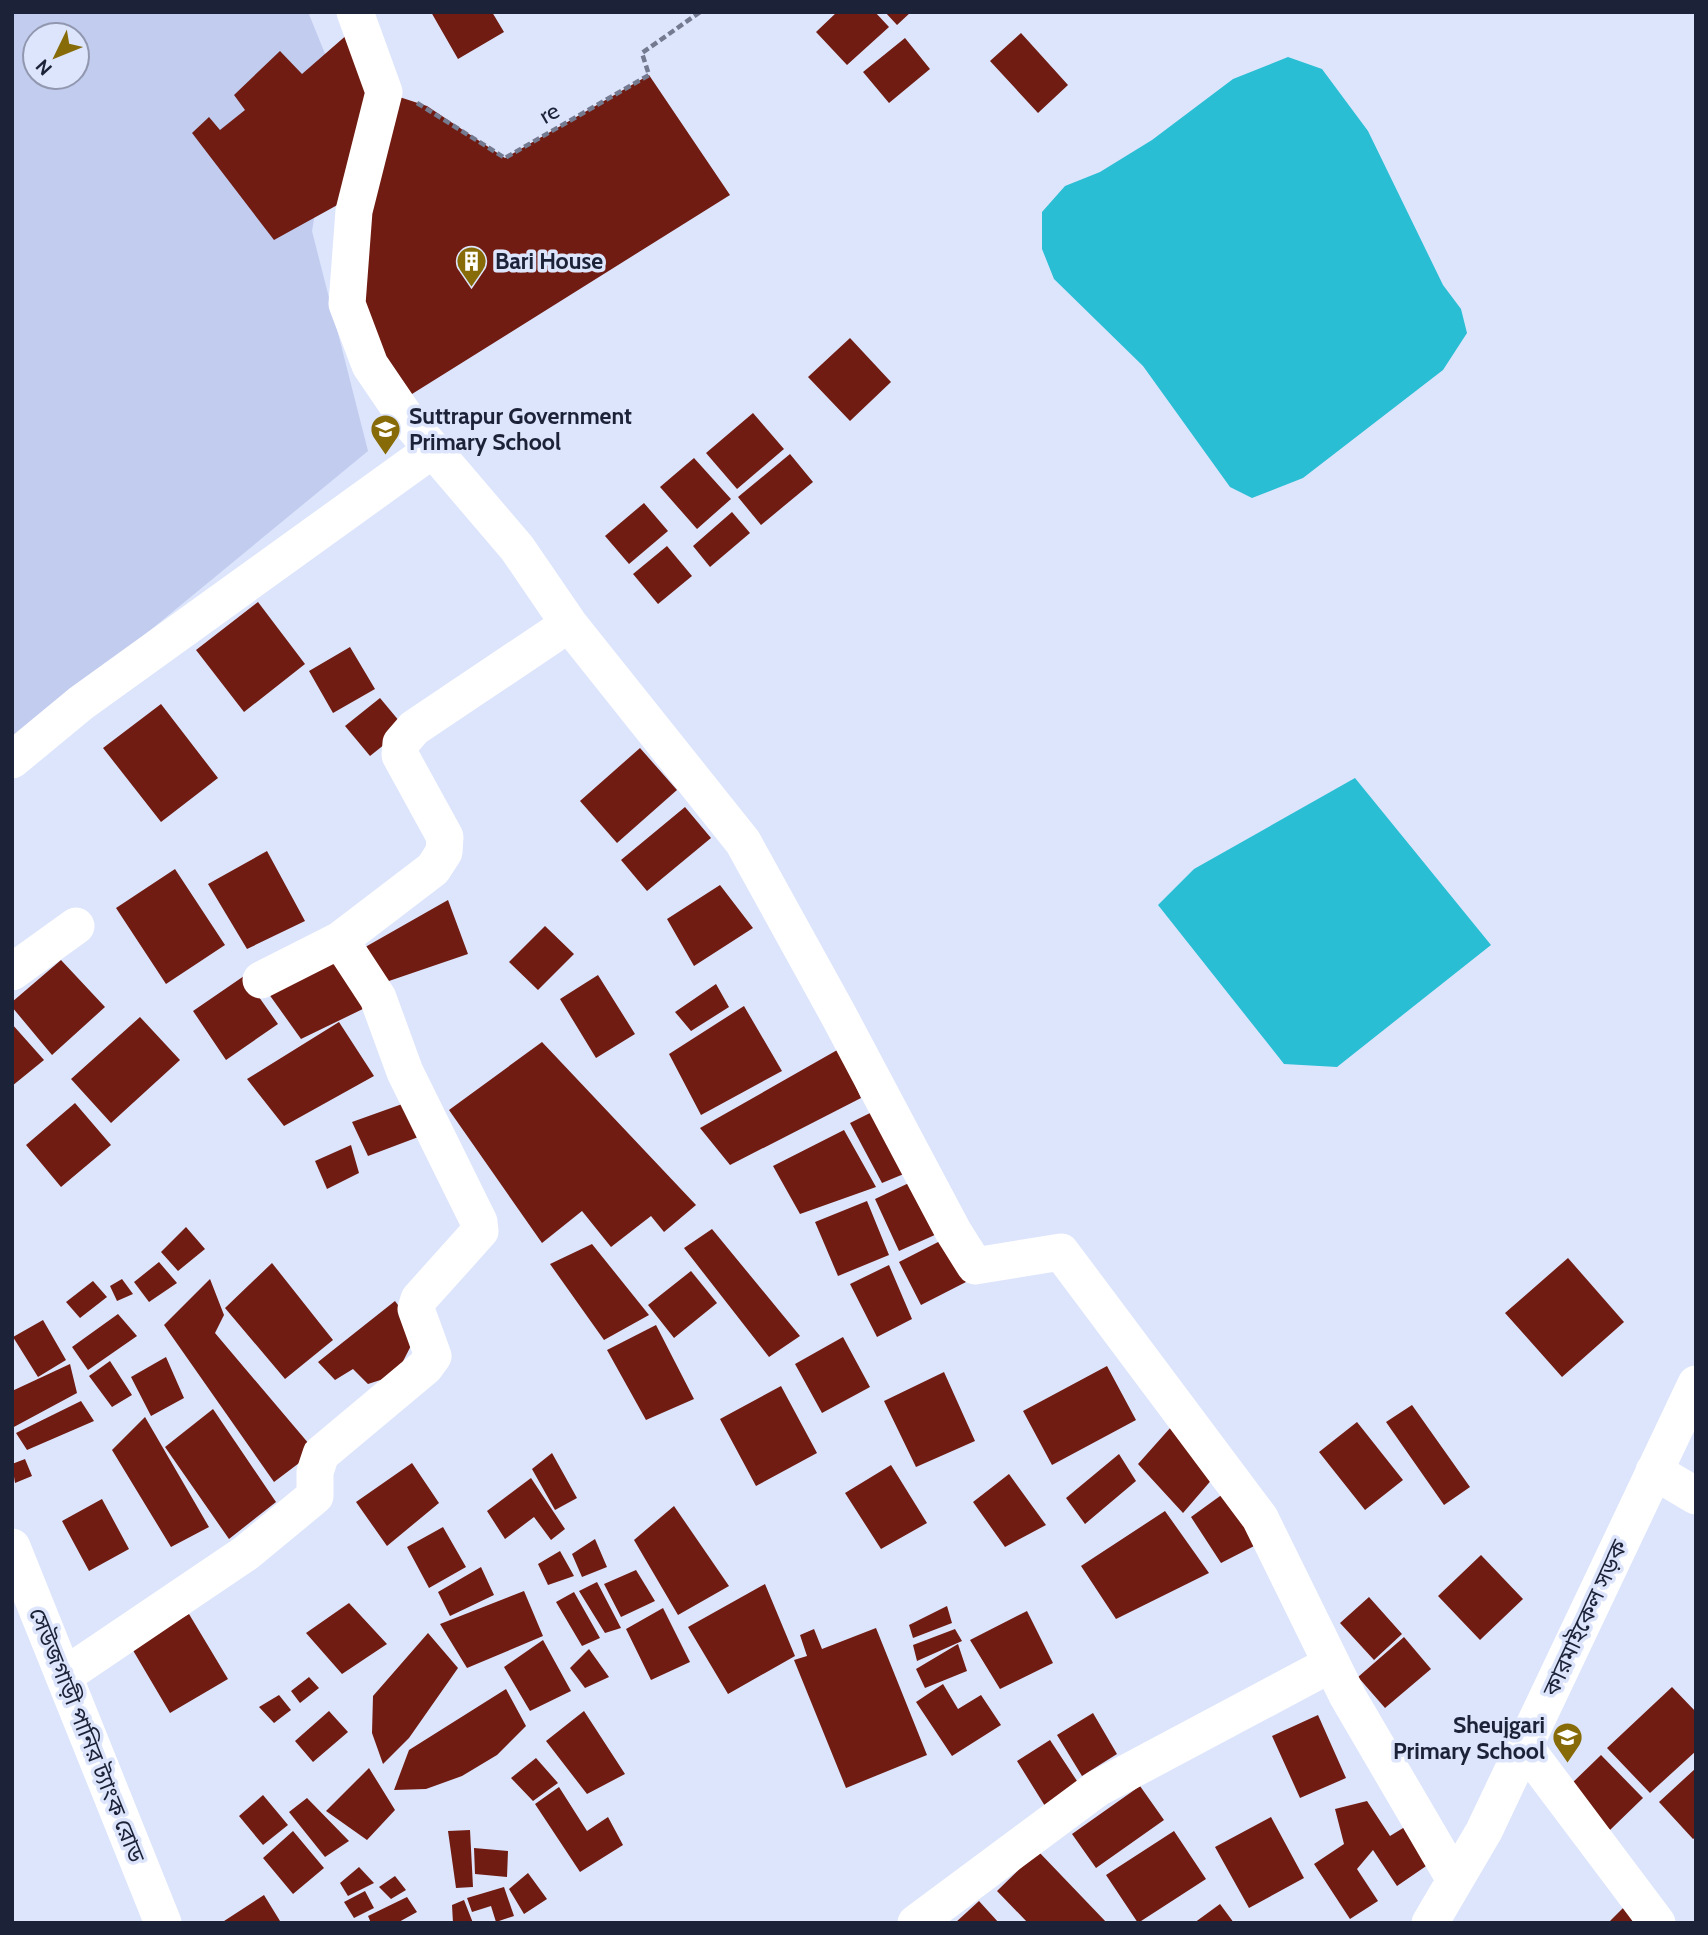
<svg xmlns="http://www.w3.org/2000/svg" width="1708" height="1935" font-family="Cabin,'Noto Sans Bengali',sans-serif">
<rect width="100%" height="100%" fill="#dde5fc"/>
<path fill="#c1ccef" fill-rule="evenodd" d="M12 12H308L337 83 312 231 368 451 12 744ZM35 35H77V77H35Z"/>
<path fill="#29bed4" d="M1288 57 1322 69 1368 131 1443 285 1461 309 1467 333 1443 370 1303 478 1252 498 1230 487 1143 366 1054 279 1042 249V212L1065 186 1100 172 1152 140 1233 79Z
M1355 778 1491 945 1337 1067 1284 1064 1158 905 1194 869Z"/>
<path fill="#701c12" d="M431 12H492L504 32 458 59Z
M837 12H875L889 27 847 65 816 32Z
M885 12H911L897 25Z
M349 33 377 98 341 203 274 240 192 133 209 117 220 130 245 110 234 95 280 51 302 74Z
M1021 33 1068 85 1038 113 990 61Z
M905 38 930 69 889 103 863 72Z
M649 75 730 195 404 399 366 342 359 235 384 92 427 106 505 158Z
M850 338 891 382 850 421 808 377Z
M753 413 784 449 737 489 706 453Z
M790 454 813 482 761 525 738 497Z
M694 458 731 499 697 529 660 487Z
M644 503 668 531 629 564 605 536Z
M732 512 750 533 710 567 693 546Z
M667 546 692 576 658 604 633 574Z
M258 602 305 664 244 712 196 650Z
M350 647 375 689 333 713 309 671Z
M380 698 405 728 370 756 345 726Z
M161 704 218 778 161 822 103 748Z
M640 748 677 790 617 843 580 801Z
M685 807 711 838 647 891 621 860Z
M267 851 305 921 247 949 208 884Z
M175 869 225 945 166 984 116 908Z
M720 885 753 928 694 966 667 919Z
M448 900 468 954 386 982 360 950Z
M545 926 574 954 538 990 509 962Z
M332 952 369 1006 301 1039 266 990Z
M61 960 105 1007 52 1055 12 1007V1002Z
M598 975 635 1034 596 1058 560 999Z
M244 976 278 1024 226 1060 193 1011Z
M716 984 729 1007 691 1031 675 1012Z
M744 1006 782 1071 701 1115 669 1054Z
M140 1017 180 1060 111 1123 71 1079Z
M339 1022 374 1076 284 1126 247 1079Z
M12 1024 44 1060 12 1086Z
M542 1042 696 1205 664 1232 651 1216 611 1247 582 1211 542 1243 449 1110Z
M839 1049 861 1098 730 1165 700 1128Z
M75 1103 111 1145 61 1187 26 1145Z
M405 1103 421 1136 368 1156 352 1122Z
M876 1110 911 1171 882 1183 850 1123Z
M844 1130 876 1187 800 1214 773 1166Z
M351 1145 359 1173 327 1189 315 1161Z
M911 1182 937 1234 899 1251 875 1199Z
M867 1201 889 1255 838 1276 815 1222Z
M186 1227 205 1249 178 1271 161 1252Z
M712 1229 800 1336 769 1357 684 1248Z
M944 1239 966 1282 921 1305 899 1262Z
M592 1244 649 1315 604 1340 550 1264Z
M1568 1258 1624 1322 1562 1377 1505 1313Z
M159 1262 177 1283 149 1302 134 1282Z
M272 1263 333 1340 285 1379 225 1308Z
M889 1265 912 1319 877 1337 850 1284Z
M691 1271 717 1303 674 1338 648 1305Z
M122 1279 133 1294 117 1301 110 1286Z
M210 1279 224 1315 215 1333 315 1451 274 1482 164 1325Z
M93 1281 107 1297 80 1318 66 1302Z
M395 1301 418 1332 396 1375 368 1384 353 1369 335 1380 318 1362Z
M118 1314 137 1336 88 1370 72 1347Z
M43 1320 66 1360 38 1377 13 1337Z
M656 1325 694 1399 646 1420 607 1350Z
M843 1337 870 1387 822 1413 795 1364Z
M166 1357 184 1398 151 1416 131 1377Z
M110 1361 132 1395 112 1407 89 1376Z
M70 1364 77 1393 12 1428V1391Z
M1107 1366 1136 1420 1052 1465 1023 1411Z
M944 1372 975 1441 916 1467 884 1401Z
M781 1386 817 1453 756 1486 720 1419Z
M81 1401 94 1421 27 1450 16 1433Z
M1412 1405 1470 1487 1444 1505 1386 1422Z
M213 1409 276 1502 229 1539 165 1447Z
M145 1417 209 1527 171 1547 112 1450Z
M1357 1422 1403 1480 1365 1510 1319 1452Z
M1171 1427 1214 1477 1183 1513 1138 1464Z
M552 1453 577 1498 555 1510 532 1469Z
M1119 1454 1136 1481 1085 1524 1066 1498Z
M25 1459 32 1476 15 1483 12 1464Z
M412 1463 439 1503 387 1546 356 1502Z
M891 1465 927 1523 881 1549 845 1493Z
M1009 1474 1046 1525 1005 1547 973 1502Z
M531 1478 565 1529 551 1540 534 1517 505 1539 487 1511Z
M1227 1491 1260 1543 1221 1563 1191 1517Z
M102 1499 129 1549 89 1571 62 1521Z
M674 1506 729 1586 678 1615 634 1540Z
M1165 1511 1209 1573 1116 1619 1081 1566Z
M443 1527 466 1567 429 1588 407 1547Z
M595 1539 607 1567 582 1577 572 1554Z
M560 1551 574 1576 548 1585 538 1564Z
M1481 1555 1523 1599 1480 1640 1438 1596Z
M481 1567 494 1595 450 1616 438 1592Z
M636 1570 655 1601 621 1617 604 1584Z
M597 1582 621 1628 605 1633 579 1591Z
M765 1584 795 1656 728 1694 688 1627Z
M524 1591 543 1636 467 1668 440 1624Z
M574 1592 600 1638 582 1646 556 1602Z
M1369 1597 1402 1634 1374 1660 1340 1623Z
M349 1603 387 1644 342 1674 306 1633Z
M947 1606 952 1623 913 1638 909 1625Z
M663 1608 690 1662 651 1680 626 1629Z
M1027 1611 1053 1663 1000 1689 970 1640Z
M189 1614 228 1679 170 1713 131 1647Z
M876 1628 927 1755 846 1788 794 1660 807 1656 800 1635 814 1629 822 1649Z
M955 1629 962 1641 917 1661 913 1645Z
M428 1633 458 1668 409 1738 383 1764 372 1733 373 1696Z
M1404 1637 1431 1669 1385 1708 1358 1677Z
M543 1640 571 1691 530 1711 504 1667Z
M958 1644 967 1671 925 1688 916 1669Z
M589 1649 609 1677 585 1688 570 1668Z
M309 1677 319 1688 300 1703 291 1691Z
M943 1684 958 1709 981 1695 1001 1725 952 1756 916 1702Z
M1672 1687 1696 1712V1751L1650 1793 1607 1748Z
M506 1689 526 1726 497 1755 462 1776 426 1789 394 1790 409 1750Z
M279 1695 291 1710 274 1723 259 1707Z
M329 1711 348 1732 313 1762 295 1741Z
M584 1711 625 1774 587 1794 546 1741Z
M1093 1713 1117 1754 1082 1776 1057 1735Z
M1318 1715 1346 1778 1300 1798 1272 1736Z
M1050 1740 1079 1784 1045 1806 1017 1761Z
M1601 1755 1643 1798 1610 1830 1568 1787Z
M536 1758 558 1783 533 1801 511 1778Z
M369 1768 395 1810 367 1840 326 1811Z
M1696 1768V1837L1693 1839 1659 1802Z
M1140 1786 1164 1820 1096 1868 1072 1834Z
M559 1787 587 1831 608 1817 623 1845 580 1872 535 1804Z
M263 1795 288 1825 263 1845 239 1816Z
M307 1798 349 1841 325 1857 289 1812Z
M1367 1801 1390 1836 1408 1825 1432 1862 1397 1886 1373 1850 1357 1869 1378 1901 1350 1919 1314 1864 1344 1844 1335 1809Z
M1271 1817 1304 1878 1249 1908 1215 1847Z
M470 1830 473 1887 456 1888 448 1831Z
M293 1831 324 1868 293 1894 263 1858Z
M1174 1831 1206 1879 1138 1923 1106 1875Z
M474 1848 508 1851 507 1877 475 1874Z
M1038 1851 1107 1923H1028L997 1891Z
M359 1867 374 1883 348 1896 340 1883Z
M528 1873 547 1899 524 1914 509 1889Z
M395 1876 406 1890 391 1899 379 1887Z
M504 1887 514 1916 496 1922 491 1906 472 1912 467 1898Z
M365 1891 374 1908 354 1918 344 1902Z
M264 1895 280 1921 221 1923Z
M407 1897 417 1912 397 1923H371L368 1916Z
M464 1900 473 1923H453L452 1905Z
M1631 1900 1645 1923H1608Z
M979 1901 999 1923H955Z
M1220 1904 1234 1923H1194Z"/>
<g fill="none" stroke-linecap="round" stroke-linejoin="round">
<path stroke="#747b91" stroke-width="4.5" stroke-dasharray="7 3.5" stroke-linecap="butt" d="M417 103 505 158 649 75 642 53 700 12"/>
<path stroke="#fff" stroke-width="37" d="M355 12 384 92 354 211 347 304 370 365 406 418 517 548 569 624 743 842 839 1016 953 1231 975 1266 1061 1252 1260 1518 1348 1697 1455 1880
M12 760 81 703 432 450
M12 972 76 926
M261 980 340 940 433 869 444 852 445 837 400 755 401 743 414 728 569 624
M1654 1471 1696 1496
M12 1547 163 1923
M64 1676 246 1553 315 1496V1472L321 1454 425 1367 433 1356 416 1309 419 1299 480 1231 479 1222 405 1072 378 998 340 940
M1524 1746 1657 1923
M916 1923 1098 1788 1331 1664
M1430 1923 1484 1831 1696 1384"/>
</g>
<defs>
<symbol id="building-pin" viewBox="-11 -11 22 30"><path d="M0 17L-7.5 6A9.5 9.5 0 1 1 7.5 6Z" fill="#876b09" stroke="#dde5fc"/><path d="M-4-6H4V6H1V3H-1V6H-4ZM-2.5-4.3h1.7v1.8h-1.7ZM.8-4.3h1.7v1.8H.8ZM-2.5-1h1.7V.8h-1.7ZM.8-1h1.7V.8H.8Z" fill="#fff"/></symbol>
<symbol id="school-pin" viewBox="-11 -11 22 30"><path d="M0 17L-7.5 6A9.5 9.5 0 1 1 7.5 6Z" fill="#876b09" stroke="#dde5fc"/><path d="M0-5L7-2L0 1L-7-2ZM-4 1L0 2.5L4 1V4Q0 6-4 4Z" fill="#fff"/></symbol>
</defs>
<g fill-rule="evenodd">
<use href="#building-pin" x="454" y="244" width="35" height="47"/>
<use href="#school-pin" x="368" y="412" width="35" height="47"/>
<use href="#school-pin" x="1550" y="1720" width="35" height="47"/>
</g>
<g text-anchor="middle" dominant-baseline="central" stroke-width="7" stroke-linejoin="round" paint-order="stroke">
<g font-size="23" fill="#1c2338" stroke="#dde5fc">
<text transform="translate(549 113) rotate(-30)">re</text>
<text transform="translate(1585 1618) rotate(-65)">কারমাইকেল সড়ক</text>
<text transform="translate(87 1735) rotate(68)">সেউজগাড়ী পানির ট্যাংক রোড</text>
</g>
<g font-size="23" font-weight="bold" fill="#1c2338" stroke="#dde5fc" text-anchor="start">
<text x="495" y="261">Bari House</text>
<text x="409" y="416">Suttrapur Government<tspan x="409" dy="26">Primary School</tspan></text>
<text x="1545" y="1725" text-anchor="end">Sheujgari<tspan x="1545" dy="26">Primary School</tspan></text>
</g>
</g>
<rect width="1708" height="1935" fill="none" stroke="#1c2338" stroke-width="28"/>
<g transform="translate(56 56) rotate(227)"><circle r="33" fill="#dde5fc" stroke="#9097ae" stroke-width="2"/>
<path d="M0-5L12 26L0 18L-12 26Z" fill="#876b09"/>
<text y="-10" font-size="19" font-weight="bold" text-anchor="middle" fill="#1c2338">N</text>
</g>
</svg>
